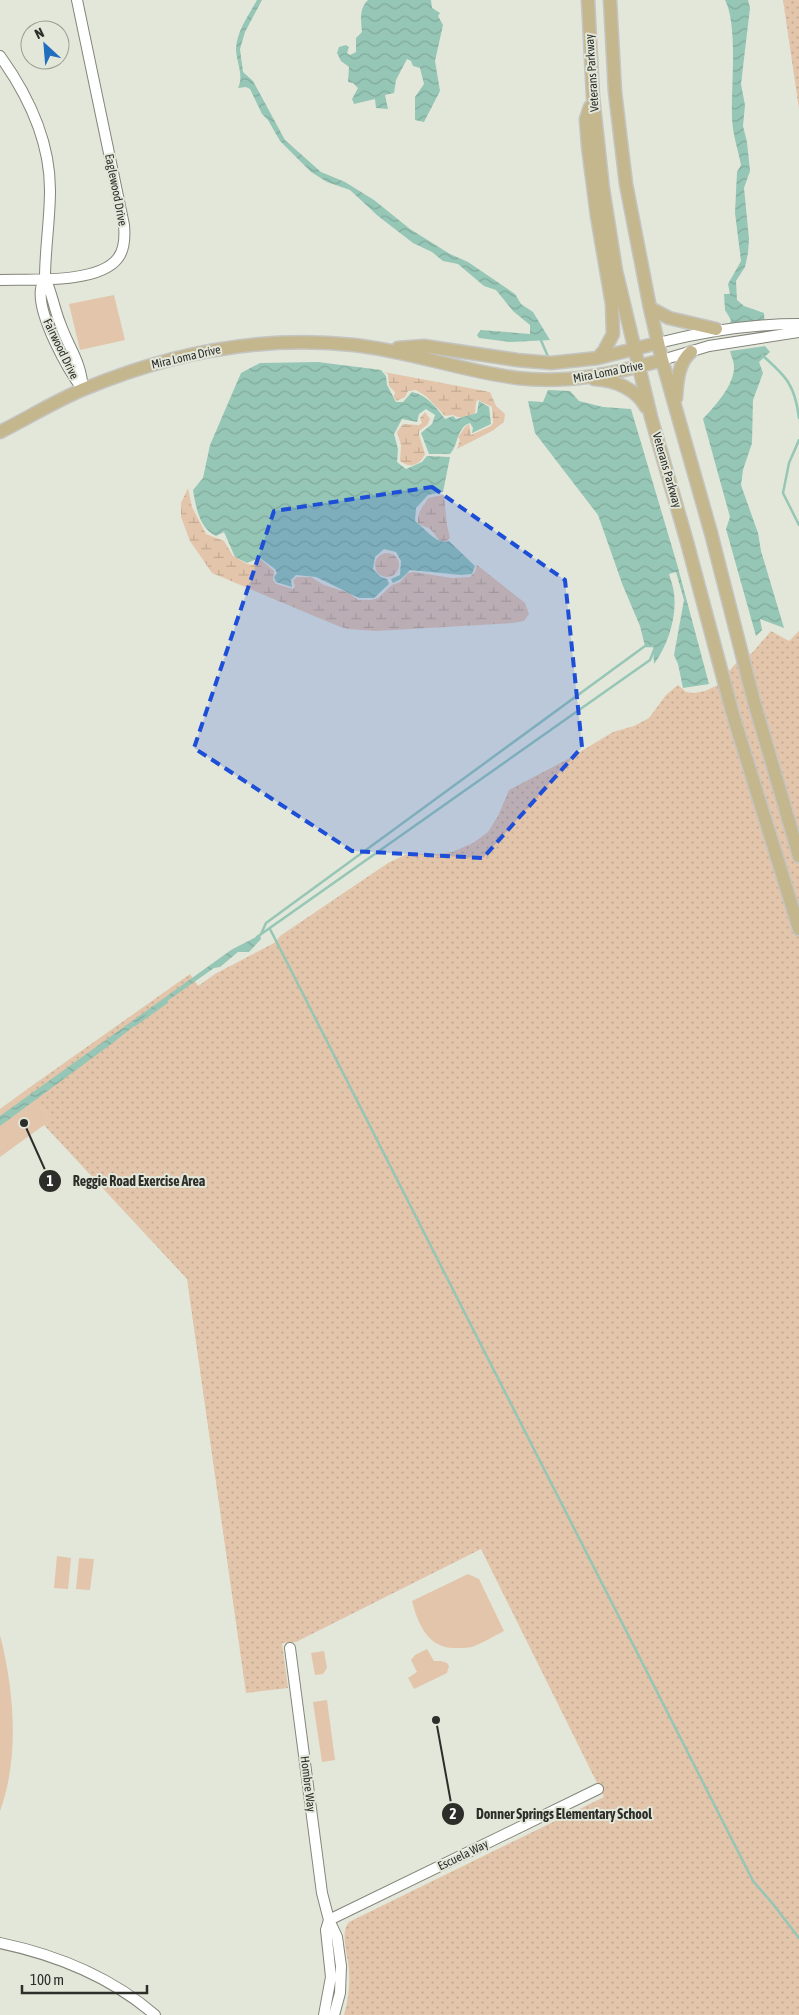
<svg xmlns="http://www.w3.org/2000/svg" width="799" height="2015" font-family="'Asap Condensed',sans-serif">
<defs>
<pattern id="grass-dots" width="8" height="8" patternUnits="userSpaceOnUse" patternTransform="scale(1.25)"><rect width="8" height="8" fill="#e2c5aa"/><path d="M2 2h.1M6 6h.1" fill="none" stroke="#c2aa92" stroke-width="1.8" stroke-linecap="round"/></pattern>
<pattern id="wetland-marsh" width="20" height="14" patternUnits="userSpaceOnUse" patternTransform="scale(1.25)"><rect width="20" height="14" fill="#e2c5aa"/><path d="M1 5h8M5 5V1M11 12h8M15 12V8" fill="none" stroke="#c2aa92"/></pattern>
<pattern id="water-waves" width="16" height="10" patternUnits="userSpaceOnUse" patternTransform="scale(1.25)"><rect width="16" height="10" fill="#96c6b6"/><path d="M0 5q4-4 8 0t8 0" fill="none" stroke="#82aa9c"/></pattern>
</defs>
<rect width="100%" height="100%" fill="#e3e7da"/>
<path fill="url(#grass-dots)" d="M783 0H799V109Z
M771 631 789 641 799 631V2015H344C348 2001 350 1986 349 1972 349 1957 339 1933 349 1922L604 1797 481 1549 296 1642 282 1643 288 1688 246 1693 187 1279 44 1125 51 1120 26 1090 190 974 198 986 215 974 276 942 280 936 388 863 407 854H439L452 852 473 843 488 832 498 816 509 790 570 758 613 732 634 726 649 718 666 695 678 685 686 692 694 693 705 691 718 685 729 671 739 660 752 653Z"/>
<path fill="url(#wetland-marsh)" d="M384 372 490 392 496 406 505 414 504 422 492 431 457 449 460 440 458 437 465 427 469 424 471 435 491 426 493 423 492 407 478 400 476 402 475 413C467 417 460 419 453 415L445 416 427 397 416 390 408 391 405 397 397 401 394 397 395 392 389 386 388 374Z
M425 412 430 419 427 425 419 431V435L425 454C420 465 410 469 400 461L401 445 397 432 403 424 419 425 422 423 420 418Z
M188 488 192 507 206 534 224 541 233 556 247 564 253 565 256 560 260 559 274 571 273 580 276 584 293 589 295 587 293 580 297 577H311L324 585 349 593 358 600H371L378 598 392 585 400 582 408 573 414 572 452 578 470 577 475 572 477 565 525 603 529 614 524 621 513 623 376 631 348 629 338 626 212 573 190 541 181 517V503Z
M444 495 447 525 450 538C440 548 437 535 430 529 427 527 422 526 418 523 417 511 423 508 428 498Z
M375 565a12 12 0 1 1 24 0a12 12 0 1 1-24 0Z"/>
<path fill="#e2c5aa" d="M114 295 125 340 80 350 69 304Z
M26 1090 51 1120 0 1157V1109Z
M57 1556 71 1558 68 1589 54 1588Z
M79 1558 94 1559 90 1590 76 1589Z
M468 1574 479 1579 504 1631C494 1636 483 1643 472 1647 467 1648 461 1648 456 1648 428 1649 418 1624 412 1601Z
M0 1635C14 1690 20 1756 0 1811Z
M427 1649 434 1661H441L447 1663 449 1666 447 1673 414 1689 408 1678 417 1672 411 1660 415 1655Z
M324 1651 327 1668 323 1674 315 1675 311 1653Z
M327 1700 335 1760 322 1762 313 1702Z"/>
<path fill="url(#water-waves)" d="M257 0H262L245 32 240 49 243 72 253 81 285 140 321 172 345 182 374 200 410 229 450 254 468 262 515 294 521 304 533 312 550 340 511 342 479 338 477 335 481 330 530 334V325L513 311 496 290 484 286 458 264 443 261 432 252 413 243 378 216 350 190 327 182 311 172 280 141 268 120 262 114 250 89 246 87 238 88C244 75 237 64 236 50 236 32 249 15 257 0Z
M368 0H431L432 8 440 13 438 16 443 25 435 61 440 91 424 122 415 120V97L424 84 420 68 413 66 411 61 407 59 396 80 394 93 385 95 388 109 376 108 375 99 354 104 352 99 358 88 353 83 348 82 349 67 341 61 337 53 339 47 346 45 349 47 347 53 350 55 356 52V38L362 32C361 21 359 8 368 0Z
M725 0H748L750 8 741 84 745 105 743 126 747 142 750 171 744 188 749 239 748 253 745 267 736 281 737 300 744 306 764 313 765 328 727 333 731 320 725 310 724 294H730L728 284 741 261 735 213 737 172 741 165C738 149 732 133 732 116 731 86 738 25 725 0Z
M765 346 770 352 759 362 763 373 753 400 752 443 743 470 741 485 758 533 761 551 784 628 760 619 762 630 756 636 726 529 730 517 703 419C714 407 735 385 734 366 734 361 731 356 730 351Z
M318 362 381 370 386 376 387 385 396 402H403L412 392C427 395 436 407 445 419L453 416 456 419 477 413 479 401 489 407 491 424 472 433 473 428 470 423C456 428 459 444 450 454H429L421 433 432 424 435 415 426 409 419 414 417 422 402 419 394 434 398 449 397 462 406 469 422 462 427 456 450 457 443 492 428 495 416 508 415 521C426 529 436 545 449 541L475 566 472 574 461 575 410 570 401 579 393 583 391 579 400 575 401 561 396 552 384 549 375 557 373 569 381 577 387 579 389 584 374 598H359L316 577 296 575 291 580 292 587 276 582 274 577 277 573 275 569 260 558 247 563 235 557 224 532 216 536C199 528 196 507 193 490L203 478 210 445 241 373 260 363Z
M548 390 570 391 579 401 603 407 631 409 677 564 709 684 683 688 678 664 674 655 684 600 676 572 669 574C671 580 673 587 674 593 677 617 668 645 654 664L653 646H645L640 626 623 586 598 515 535 433 528 401 543 402Z
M260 935 261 939 249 952H238L220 967 214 968 153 1011 114 1042 0 1126V1116L231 950Z"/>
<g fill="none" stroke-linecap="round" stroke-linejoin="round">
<path stroke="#96c6b6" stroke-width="2.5" d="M540 338 549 359
M762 355C786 376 795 385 799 418
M799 440 789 463 783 493 799 525
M270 929 753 1881 773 1904 799 1938
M261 934 266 923 645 646H653
M257 937 650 660 654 650
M135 1025 167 1002"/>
<defs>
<path id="minor" d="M0 56C28 95 50 141 50 190 50 220 45 249 45 278 44 282 41 286 41 289 37 315 68 370 83 390
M45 278C52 293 54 308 60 323 69 349 81 360 83 390
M0 280C30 279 99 284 118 258 125 249 125 236 124 225L77 0
M658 343C706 331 750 324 799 324
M662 360 709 346 799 332
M290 1648 322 1893 329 1920 337 1937 341 1966 340 1993 334 2015
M329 1920 598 1789
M0 1943C57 1955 111 1977 155 2015
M324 2015 331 1977 326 1930 329 1920"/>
<path id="major" d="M588 0 593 97 603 189 616 271 651 417 687 542 733 715 799 929
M610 0 615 92 626 184 650 308 662 360 711 533 753 698 799 856
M590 107 586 119 588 146 597 216 612 304 613 334 604 351 598 358
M650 308 669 318 716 329
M398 348 424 346 517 360 551 363 598 358 658 343
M594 379C615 380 636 389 646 407
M676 398C677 382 678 363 691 352
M0 432C28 418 55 401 84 389 170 353 261 335 354 345 409 351 462 371 517 378 567 384 614 374 662 360"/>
</defs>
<use href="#minor" stroke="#828579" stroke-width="12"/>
<use href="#major" stroke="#c4c4c3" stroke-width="15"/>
<use href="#minor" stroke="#fff" stroke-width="10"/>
<use href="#major" stroke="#c4b78d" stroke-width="12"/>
</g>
<path fill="#1d4ed8" fill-opacity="0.2" stroke="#1d4ed8" stroke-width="4" stroke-dasharray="10 6" stroke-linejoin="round" d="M432 487 565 580 582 747 483 858 352 851 194 748 274 511Z"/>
<g text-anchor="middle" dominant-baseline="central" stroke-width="4" stroke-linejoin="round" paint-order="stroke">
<g font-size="12" fill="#2d2e29" stroke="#e3e7da">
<text transform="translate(592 73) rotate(-94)">Veterans Parkway</text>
<text transform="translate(116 190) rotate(79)">Eaglewood Drive</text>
<text transform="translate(61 349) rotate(64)">Fairwood Drive</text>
<text transform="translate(186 357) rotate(-13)">Mira Loma Drive</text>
<text transform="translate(608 372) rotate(-11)">Mira Loma Drive</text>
<text transform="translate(667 470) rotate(74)">Veterans Parkway</text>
<text transform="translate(308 1784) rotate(83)">Hombre Way</text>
<text transform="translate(463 1855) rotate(-26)">Escuela Way</text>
</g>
</g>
<path fill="none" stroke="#2d2e29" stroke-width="2" d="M24 1123L50 1181M436 1720L453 1814"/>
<g fill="#2d2e29" stroke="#e3e7da" stroke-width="2">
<circle cx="24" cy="1123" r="5"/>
<circle cx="436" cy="1720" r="5"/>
<circle cx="50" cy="1181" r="12"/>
<circle cx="453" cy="1814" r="12"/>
</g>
<g font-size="15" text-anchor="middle" font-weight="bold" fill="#fff">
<text x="50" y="1186">1</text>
<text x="453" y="1819">2</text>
</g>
<g font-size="14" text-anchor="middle" font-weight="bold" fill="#2d2e29" stroke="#e3e7da" stroke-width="4" stroke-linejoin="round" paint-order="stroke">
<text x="139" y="1186">Reggie Road Exercise Area</text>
<text x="564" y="1819">Donner Springs Elementary School</text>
</g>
<g transform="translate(45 45) rotate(334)"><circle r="24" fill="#e3e7da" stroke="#9a9d93"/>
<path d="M0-4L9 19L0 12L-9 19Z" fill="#206ebd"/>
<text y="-8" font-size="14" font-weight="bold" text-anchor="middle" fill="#2d2e29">N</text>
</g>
<path d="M22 1985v8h125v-8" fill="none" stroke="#2d2e29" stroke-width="2.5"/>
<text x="30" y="1985" font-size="15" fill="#2d2e29" stroke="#e3e7da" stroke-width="4" paint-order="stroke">100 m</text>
</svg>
